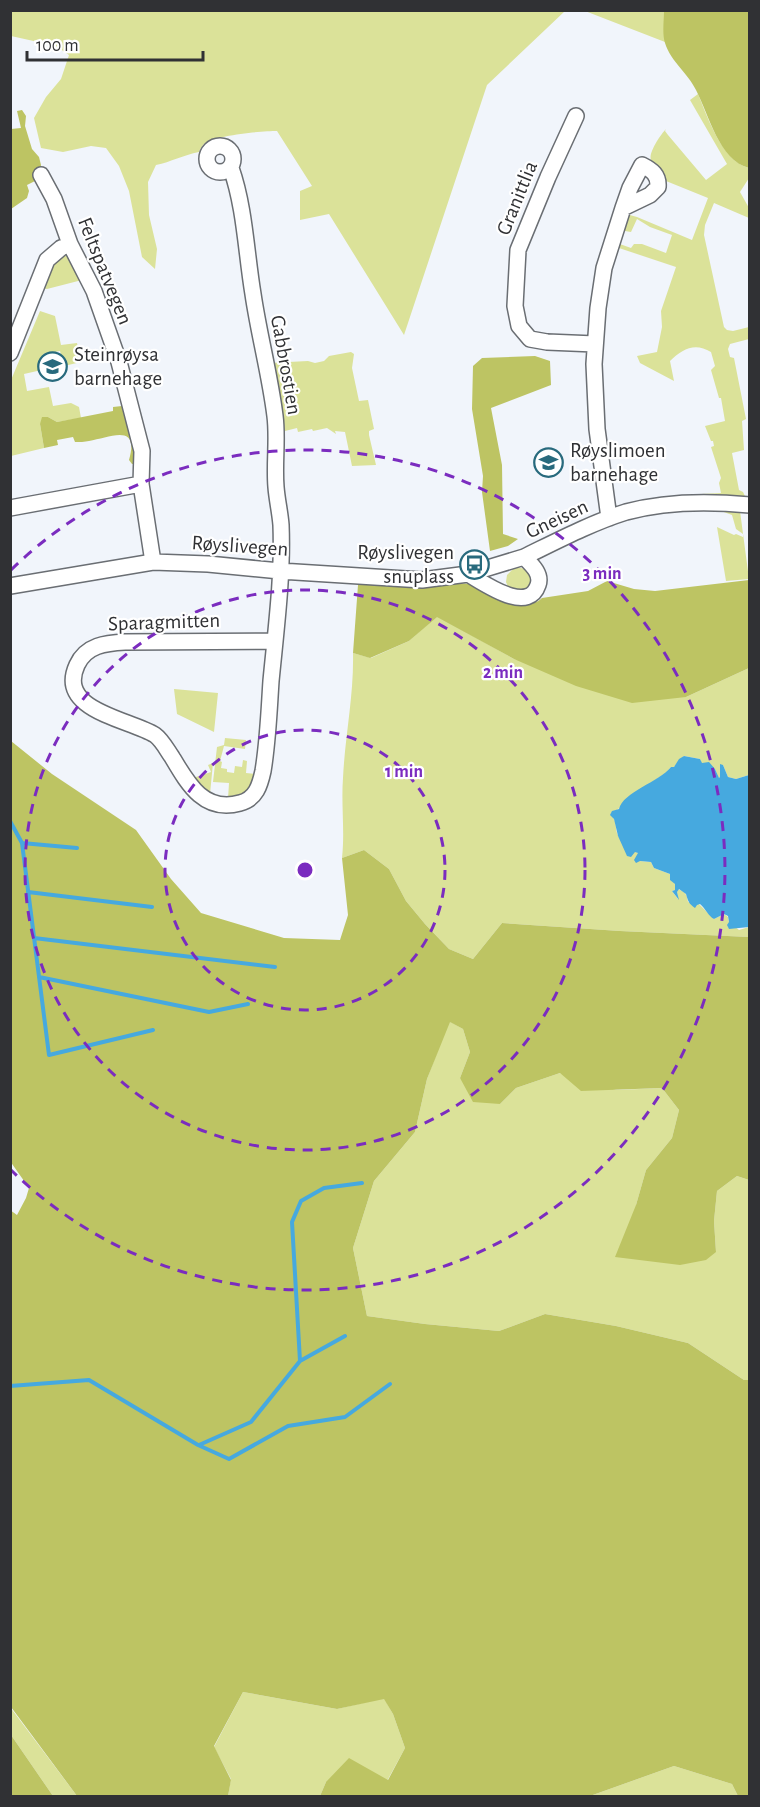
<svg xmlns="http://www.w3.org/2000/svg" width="760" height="1807" font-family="'Alegreya Sans',sans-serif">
<rect width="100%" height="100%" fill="#f1f5fb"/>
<path fill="#dbe299" d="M11 10H565V11L487 85 404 335 329 214 300 220V191L312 186 277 131C262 131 215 135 204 144 202 146 200 149 199 152 183 155 171 162 156 165L148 182 149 215 157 249 155 269 142 257 129 191 119 166 106 148 91 146 63 152 41 148 34 118 46 97 61 79 69 55 56 46 11 36Z
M585 11H664L665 42Z
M698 94C708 118 722 161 749 168V178L740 192 749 208V218L714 203 705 225 704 235 724 327 727 330 733 331 749 327V339L730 344 728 349 730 357 734 358 746 419 742 421 744 450 732 453 739 490 743 492 746 498 700 497 701 494 721 493 719 483 721 478 711 447 714 446 713 441H711L705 426 725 421 721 398H719L711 370 715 366 711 352C695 342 682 349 670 361L674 381 640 363 637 356 657 352 662 327 661 311 676 267 616 247 617 243 631 248 634 244H642L666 253 672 235 650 227 637 219 631 232 619 230 626 214 637 217 692 240 708 198 666 181C663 171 654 167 651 160 648 153 661 134 666 129L665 131 668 135 706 180 727 164 690 100Z
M62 255 70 257 82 280 47 289 42 288 50 264Z
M40 311 55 316 61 345 77 343 81 362 64 366 60 351 43 354 46 369 24 374 27 391 49 387 53 406 71 403 79 407 81 418 57 422 48 417 40 424 44 448 11 456V380Z
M351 352 354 354 352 368 359 401 368 400 374 429 369 431V435L376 465 352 466 345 432 335 431 336 434 327 428 313 431 312 429 298 432 297 428 281 432 269 363 308 361 315 363 324 361 329 356Z
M715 509 740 511 749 579 726 581 717 527 734 535 736 534 743 537V534L736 529 732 515 721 511 715 512Z
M515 567 526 569C533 578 533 582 526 591L509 589 506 582 507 575Z
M437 616 514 659 686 697 749 668V775L736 779 728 777 723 765H720V777L719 779 715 769 701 763 700 759 684 756 674 767H671L666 773 643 788 611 815C617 821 615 826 617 833 620 842 630 849 638 853L640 861 651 862 654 868 670 874 675 884V890L672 891 678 899 677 892 678 889C686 892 687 895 688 902L699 904 714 919 724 914 728 917 729 922 739 930 749 927V937L620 931 502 923 473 959 449 949 425 924 406 901 389 869 364 850 342 858C345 831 341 805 343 778 345 736 354 695 353 653L371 658 409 641Z
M174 689 218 693 214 732 177 714Z
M225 738 246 740 245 749 224 746 220 761 222 762 221 768 227 769V772L234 773 235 766 242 767 243 760 247 761 246 773 257 774 260 754H262C260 766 260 780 253 791 250 796 243 799 237 800 217 805 200 796 190 779L211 772 208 765 213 763 210 794 228 799 229 783 213 782 217 747 224 745Z
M449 1021 463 1029 470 1052 460 1078 500 1104 516 1088 560 1073 616 1090 662 1088 679 1110 672 1138 646 1170 636 1205 716 1252 714 1221 717 1191 737 1176 749 1180V1380H744L688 1343 616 1326 545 1314 499 1331 425 1324 367 1316 353 1248 374 1181 415 1132 427 1079Z
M243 1692 337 1709 384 1698 393 1714 405 1748 387 1781 326 1782 320 1796H228L231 1779 214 1747Z
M10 1707 77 1796H53L11 1735Z
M674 1766 732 1784 738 1796H590Z"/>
<path fill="#bdc463" d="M664 11H749V168C719 160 709 115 696 90 688 73 671 62 665 43 662 34 664 20 664 11Z
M22 110 26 116 25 126 32 149 39 157 41 165 39 179 27 185 29 191 27 198 11 209V129L21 128 17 111Z
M535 356 550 361 551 385 491 408 502 465 503 534 518 539 508 546 490 551 482 492 483 476 472 409 473 366 482 358Z
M121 391 124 397 137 464H132L129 460C140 422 109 438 89 441 85 442 79 442 75 442L73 437 57 440 58 445 44 448 40 424 42 417H48L57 422 113 411V407L122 406 118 392Z
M749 580V668L686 697 632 703 576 686 514 659 437 617 409 641 370 658 353 653 358 585 364 582C388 583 413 585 438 585 450 585 464 581 475 586 482 588 488 595 494 598 506 605 533 608 542 598L588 591 607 581 634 589 655 591Z
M11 741 52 774 136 830 171 879 201 913 284 938 340 940 348 915 342 858 364 850 389 869 406 901 425 924 449 949 473 959 502 923 620 931 749 937V1180L737 1176 717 1191 714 1221 716 1252 706 1260 680 1265 615 1257 636 1205 646 1170 672 1138 679 1110 662 1088 581 1091 560 1073 516 1088 500 1104 473 1102 460 1078 470 1052 463 1029 450 1022 427 1079 415 1132 374 1181 353 1248 367 1316 425 1324 499 1331 545 1314 616 1326 688 1343 744 1380H749V1796H738L732 1784 674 1766 590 1796H320L326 1782 349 1758 388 1780 405 1748 393 1714 384 1699 337 1709 243 1692 214 1746 231 1780 228 1796H77L11 1707 10 1210 17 1215 26 1198 29 1188 10 1161Z
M10 1735H11L53 1796H11Z"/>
<path fill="#46a9df" d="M684 756 700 759 702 763 709 762 715 769 719 778 720 777V764L723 765 728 777 736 779 749 775V927L729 929 727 925 729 922 728 916 724 914 714 919C708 916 706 909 700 904L697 905 695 908C689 904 688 901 686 894L679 889 677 892 679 900 672 891 675 890V884L670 880V874L654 868 651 862 640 861 636 863 634 860 638 853 635 852 631 857 627 856 618 836 614 819 610 815 612 811 619 809C623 792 659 782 671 767H674L679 759Z"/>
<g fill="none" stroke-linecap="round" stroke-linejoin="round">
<path stroke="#46a9df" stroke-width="4" d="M10 821 22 843 49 1055 153 1030
M22 843 77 848
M28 892 152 907
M34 938 275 967
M39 977 209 1012 248 1004
M300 1361 345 1336
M10 1386 89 1380 198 1445 229 1459 288 1426 345 1417 390 1384
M199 1445 251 1422 300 1361 292 1222 301 1201 324 1188 362 1183"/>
<defs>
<path id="minor" d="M576 116 548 177 518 250 515 306 519 326 530 339 547 342 595 344
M207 159a13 13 0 1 1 26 0a13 13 0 1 1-26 0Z
M231 168C245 208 246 252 253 294 259 335 270 375 275 416 278 439 274 463 276 487 277 500 280 512 281 525 283 576 276 629 271 681 269 711 268 741 263 771 260 785 256 799 240 803 204 813 188 784 172 757 167 750 162 740 155 735 130 719 56 711 77 665 86 645 106 643 125 642L275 641
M41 175 54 199 70 244 94 291 119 362 142 451 141 484 153 562
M10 353 47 260 61 248 70 244
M10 508 141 484
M609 518 597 429 594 364 598 308 604 268 623 208 650 195 658 187C659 175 652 170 642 165L630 188 623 208
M524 557C557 541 591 523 626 512 666 501 708 501 750 505
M10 586 153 562 208 564 280 571 422 580 468 574 524 557C532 565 542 574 538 585 528 615 484 583 468 574"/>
</defs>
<use href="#minor" stroke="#6a6e73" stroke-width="18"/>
<use href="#minor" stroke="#fff" stroke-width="15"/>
</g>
<g fill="none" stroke="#7b2cbf" stroke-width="3" stroke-dasharray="10 8">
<circle cx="305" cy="870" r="140"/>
<circle cx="305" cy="870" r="280"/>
<path d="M11 570A420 420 0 1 1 11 1170"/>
</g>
<defs>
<symbol id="school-ring" viewBox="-11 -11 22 22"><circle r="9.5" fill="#fff" stroke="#286a7d" stroke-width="1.5"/><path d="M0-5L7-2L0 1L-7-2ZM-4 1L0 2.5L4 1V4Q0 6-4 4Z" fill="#286a7d"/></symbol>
<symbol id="bus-ring" viewBox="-11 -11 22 22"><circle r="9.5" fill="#fff" stroke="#286a7d" stroke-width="1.5"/><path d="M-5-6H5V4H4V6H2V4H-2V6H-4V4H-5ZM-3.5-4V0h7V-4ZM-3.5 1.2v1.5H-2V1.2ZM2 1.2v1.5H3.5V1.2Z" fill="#286a7d"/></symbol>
</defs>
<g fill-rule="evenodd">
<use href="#school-ring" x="36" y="350" width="33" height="33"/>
<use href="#school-ring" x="532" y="446" width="33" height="33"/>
<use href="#bus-ring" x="458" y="548" width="33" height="33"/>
</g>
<g text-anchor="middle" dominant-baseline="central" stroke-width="4.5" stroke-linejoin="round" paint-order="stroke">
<g font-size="21" fill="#303134" stroke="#fff">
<text transform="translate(517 198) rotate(-68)">Granittlia</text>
<text transform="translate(105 271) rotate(68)">Feltspatvegen</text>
<text transform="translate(286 365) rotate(80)">Gabbrostien</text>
<text transform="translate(557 519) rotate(-25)">Gneisen</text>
<text transform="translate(240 546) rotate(4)">Røyslivegen</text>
<text transform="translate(164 622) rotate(-2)">Sparagmitten</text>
</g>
<g font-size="21" fill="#303134" stroke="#fff" text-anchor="start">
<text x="74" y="354">Steinrøysa<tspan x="74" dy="24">barnehage</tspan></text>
<text x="570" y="450">Røyslimoen<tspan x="570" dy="24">barnehage</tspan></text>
<text x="454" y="552" text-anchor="end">Røyslivegen<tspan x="454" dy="24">snuplass</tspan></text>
</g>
</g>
<circle cx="305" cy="870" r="9" fill="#7b2cbf" stroke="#fff" stroke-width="3"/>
<g font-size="18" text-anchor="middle" font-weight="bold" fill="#7b2cbf" stroke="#fff" stroke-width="4.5" stroke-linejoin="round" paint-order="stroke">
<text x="602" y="579">3 min</text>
<text x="503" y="678">2 min</text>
<text x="404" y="777">1 min</text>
</g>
<rect width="760" height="1807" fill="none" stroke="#303134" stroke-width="24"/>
<path d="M27 51v9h176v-9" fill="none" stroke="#303134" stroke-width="3"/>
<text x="36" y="51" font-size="18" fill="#303134" stroke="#ffffff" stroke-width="4.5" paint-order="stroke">100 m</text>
</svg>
